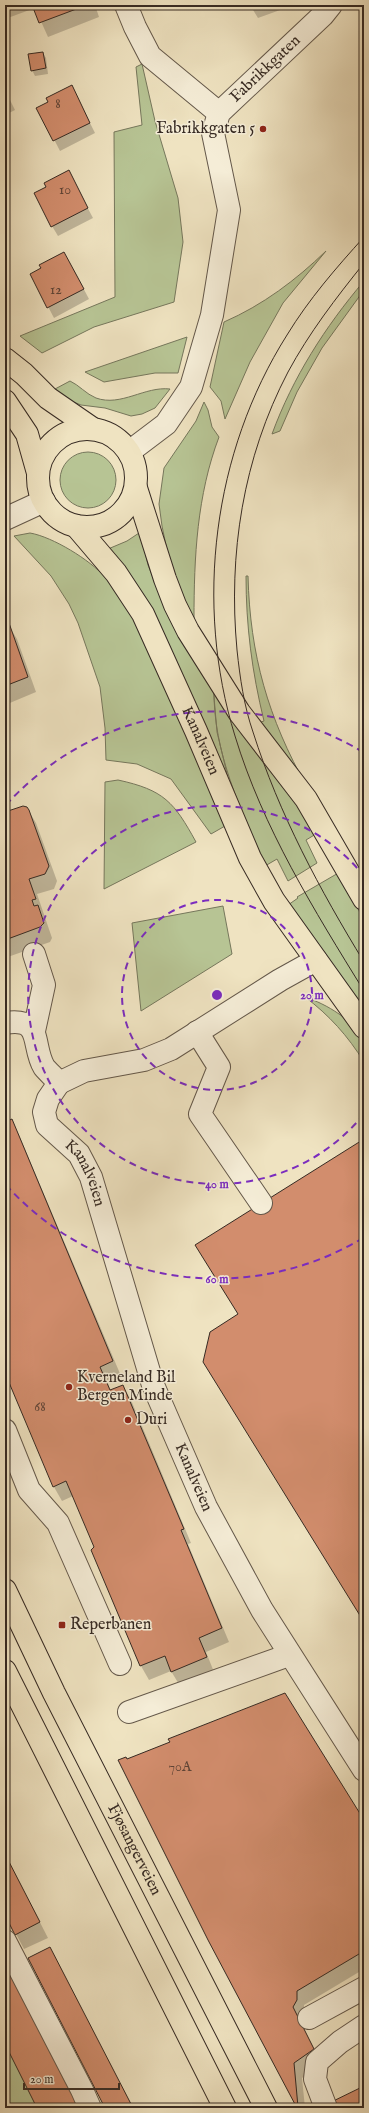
<svg xmlns="http://www.w3.org/2000/svg" width="369" height="2113" font-family="'IM FELL English',serif">
<rect width="100%" height="100%" fill="#efe3c1"/>
<filter id="stains"><feTurbulence type="fractalNoise" baseFrequency=".005" numOctaves="4"/><feColorMatrix values="0 0 0 0 .2 0 0 0 0 .09 0 0 0 0 .02 0 0 0 .5 -.17"/></filter>
<radialGradient id="worn" r=".72"><stop offset=".6" stop-color="#630" stop-opacity="0"/><stop offset="1" stop-color="#630" stop-opacity=".3"/></radialGradient>
<path fill="#b7c494" stroke="#76775c" d="M142 64 155 121 178 198 183 242 174 302 94 327 42 353 20 336 115 297 114 132 142 125 136 67Z
M326 251 283 303 250 362 225 419 221 401 210 387 224 322C263 305 296 280 326 251Z
M364 281V290L322 348 297 392 280 431 272 434C293 377 325 327 364 281Z
M187 337 178 373H155L104 382 85 372Z
M70 381C79 385 86 394 96 398 121 407 145 386 170 389L155 408 142 414 131 416 105 408 81 405 71 401 55 389Z
M204 402 208 410 212 427 219 437C197 495 194 557 194 619L182 596 168 555 162 526 159 504 164 468 196 421Z
M60 480a28 28 0 1 1 56 0a28 28 0 1 1-56 0Z
M30 533C53 537 90 560 105 577 135 611 153 657 170 698 188 740 207 783 225 826L211 834 171 779 137 764 106 760 105 728 100 687 78 623 69 604 51 576 14 536Z
M139 533 141 534 148 565 166 610 213 685 217 732 229 782 108 549 127 541Z
M246 576H248C250 655 268 718 307 787L263 728 261 722 264 721C252 672 246 626 246 576Z
M214 689 297 804 316 834 306 840 317 863 288 881 277 859 265 866C241 810 213 752 214 689Z
M118 780C164 790 174 802 196 842L104 889 105 782Z
M340 872 364 921V1011L288 905 298 898 297 897Z
M223 906 232 954 141 1011 132 923Z
M305 997C326 1004 355 1020 364 1043 366 1048 364 1056 364 1062 348 1036 329 1015 305 997Z
M5 2039 41 2108H5Z"/>
<path fill="#0003" d="M5 5H95L99 17 48 37 35 8 5 19Z
M250 5H294L258 18Z
M43 53 46 58 48 74 35 76 32 70Z
M5 90 15 110 5 115Z
M77 97 95 133 60 151 38 108Z
M5 119 10 130 5 133Z
M74 182 93 218 58 236 52 226Z
M70 263 89 299 54 318 31 274Z
M5 620 17 639 36 692 5 705Z
M5 806 8 812 27 808 36 823 57 881 54 889 37 894 52 938 50 942 5 958Z
M11 1120 19 1135 121 1376 107 1381 111 1391 123 1386 131 1400 191 1543 188 1544 229 1642 206 1652 214 1672 180 1686 171 1671 149 1680 141 1666 92 1551 95 1548 73 1496 62 1501 54 1487 5 1370V1123Z
M126 1760 364 1823V1969L304 2005V2015L300 2022 321 2064 302 2078 305 2108H298L209 1940Z
M5 1854 48 1938 24 1949 5 1913Z
M57 1961 133 2108H107Z"/>
<path fill="#d28d6d" stroke="#362a23" d="M32 5H87L39 23Z
M43 52 46 68 31 71 28 54Z
M72 85 90 123 53 141 36 108 48 102 46 98Z
M69 170 88 208 51 227 34 193 46 187 44 183Z
M64 252 84 289 47 308 30 274 41 268 39 265Z
M5 618 9 623 28 677 5 686Z
M23 806 27 807 29 810 49 866 45 874 29 879 36 899 32 900 34 906 38 905 44 923 40 927 5 940V812Z
M12 1119 113 1361 100 1367 110 1390 123 1385 184 1529 181 1530 222 1628 199 1638 207 1657 171 1672 165 1656 140 1666 91 1550 94 1547 66 1481 53 1487 5 1373V1122Z
M364 1139V1622L203 1362 210 1332 238 1314 195 1245Z
M285 1693 364 1820V1951L297 1991V2000L293 2007 314 2049 294 2063 298 2107 297 2108 208 1940 118 1760 126 1757 127 1759 170 1742 168 1739Z
M5 1854 40 1922 15 1935 5 1915Z
M50 1947 131 2104 124 2108H105L28 1958Z
M5 1957 82 2108H37L5 2044Z
M364 2086V2108H319Z"/>
<g fill="none" stroke-linecap="round" stroke-linejoin="round">
<defs>
<g id="minor">
<path d="M126 5 135 27 150 56 219 113"/>
<path id="s1" d="M129 452 166 424 191 387 212 315 229 210 213 133 219 113 323 15 331 5"/>
<path d="M5 519 44 501"/>
<path d="M34 954 44 985 34 1031"/>
<path id="s2" d="M5 1023C44 1017 31 1045 44 1067 48 1072 55 1078 59 1083L48 1099 44 1112 47 1125 79 1154 91 1177 153 1385 206 1507 262 1610 364 1770"/>
<path d="M197 1032 219 1067 200 1114 261 1203"/>
<path d="M59 1083 84 1071 144 1060 171 1049 280 980 316 960"/>
<path d="M5 1430 29 1490 58 1523 120 1664"/>
<path d="M129 1712 289 1655"/>
<path d="M5 1941 82 2090 90 2108"/>
<path d="M309 2018 364 1988"/>
<path d="M326 2108 315 2079 317 2062 340 2042 364 2026"/>
</g>
<g id="major">
<path d="M5 359 24 374 48 398 93 429"/>
<path d="M5 401 27 434 38 473"/>
<circle cx="87" cy="478" r="49"/>
<path d="M136 488 165 579 175 605 188 631 239 712 306 799 364 899"/>
<path id="s3" d="M76 526 116 573 143 614 196 731 250 858 274 901 364 1027"/>
</g>
<g id="highway">
<path id="s4" d="M5 1590 54 1693 266 2108"/>
<path d="M5 1671 225 2108"/>
</g>
</defs>
<use href="#minor" stroke="#64584a" stroke-width="24"/>
<use href="#major" stroke="#362a23" stroke-width="24"/>
<use href="#highway" stroke="#362a23" stroke-width="24"/>
<use href="#minor" stroke="#f5edd7" stroke-width="22"/>
<use href="#major" stroke="#efe3c1" stroke-width="22"/>
<use href="#highway" stroke="#efe3c1" stroke-width="22"/>
<path stroke="#362a23" stroke-width="1" d="M364 237C336 268 309 299 287 335 213 452 194 604 235 736 263 828 314 910 364 991
M364 263C336 298 309 333 288 372 243 458 228 554 237 650 240 678 244 706 253 732 279 814 320 890 364 962"/>
</g>
<g fill="none" stroke="#7b2cbf" stroke-width="2" stroke-dasharray="7 5">
<circle cx="217" cy="995" r="95"/>
<path d="M364 1114A189 189 0 1 1 364 876"/>
<path d="M363 1238A284 284 0 0 1 6 1185M6 805A284 284 0 0 1 363 752"/>
</g>
<g fill="#8f2418" stroke="#f5edd7" stroke-width="1.5">
<circle cx="263" cy="129" r="4"/>
<circle cx="69" cy="1387" r="4"/>
<circle cx="128" cy="1420" r="4"/>
<rect x="58" y="1621" width="8" height="8" rx="2"/>
</g>
<g text-anchor="middle" dominant-baseline="central" stroke-width="3" stroke-linejoin="round" paint-order="stroke">
<g font-size="14" fill="#5d4336">
<text x="58" y="104">8</text>
<text x="65" y="190">10</text>
<text x="56" y="290">12</text>
<text x="40" y="1407">68</text>
<text x="180" y="1767">70A</text>
</g>
<g font-size="16" fill="#362a23" stroke="#f5edd7">
<text stroke="none"><textPath href="#s1" startOffset="436">Fabrikkgaten</textPath></text>
<text stroke="none"><textPath href="#s3" startOffset="250">Kanalveien</textPath></text>
<text stroke="none"><textPath href="#s2" startOffset="200">Kanalveien</textPath></text>
<text stroke="none"><textPath href="#s2" startOffset="524">Kanalveien</textPath></text>
<text stroke="none"><textPath href="#s4" startOffset="290">Fjøsangerveien</textPath></text>
</g>
<g font-size="16" fill="#362a23" stroke="#f5edd7" text-anchor="start">
<text x="255" y="129" text-anchor="end">Fabrikkgaten 5</text>
<text x="77" y="1378">Kverneland Bil<tspan x="77" dy="18">Bergen Minde</tspan></text>
<text x="136" y="1420">Duri</text>
<text x="70" y="1625">Reperbanen</text>
</g>
</g>
<circle cx="217" cy="995" r="6" fill="#7b2cbf" stroke="#f5edd7" stroke-width="2"/>
<g font-size="12" text-anchor="middle" font-weight="bold" fill="#7b2cbf" stroke="#f5edd7" stroke-width="3" stroke-linejoin="round" paint-order="stroke">
<text x="312" y="999">20 m</text>
<text x="217" y="1188">40 m</text>
<text x="217" y="1283">60 m</text>
</g>
<rect width="369" height="2113" fill="none" stroke="#efe3c1" stroke-width="20"/>
<rect x="6" y="6" width="357" height="2101" fill="none" stroke="#362a23" stroke-width="2"/>
<rect x="10" y="10" width="349" height="2093" fill="none" stroke="#362a23"/>
<path d="M24 2083v6h95v-6" fill="none" stroke="#362a23" stroke-width="2"/>
<text x="30" y="2083" font-size="12" fill="#362a23" stroke="#f5edd7" stroke-width="3" paint-order="stroke">20 m</text>
<rect width="100%" height="100%" filter="url(#stains)"/>
<rect width="100%" height="100%" fill="url(#worn)"/>
</svg>
